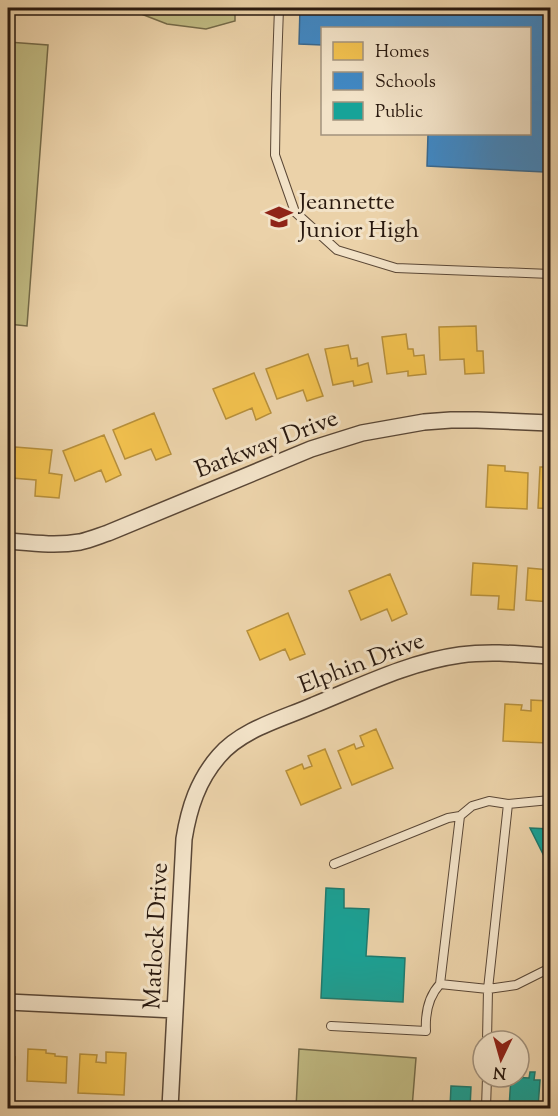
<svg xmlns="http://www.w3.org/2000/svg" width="558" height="1116" font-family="'Sorts Mill Goudy',serif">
<rect width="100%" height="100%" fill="#ebd2a9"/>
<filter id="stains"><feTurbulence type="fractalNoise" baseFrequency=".00333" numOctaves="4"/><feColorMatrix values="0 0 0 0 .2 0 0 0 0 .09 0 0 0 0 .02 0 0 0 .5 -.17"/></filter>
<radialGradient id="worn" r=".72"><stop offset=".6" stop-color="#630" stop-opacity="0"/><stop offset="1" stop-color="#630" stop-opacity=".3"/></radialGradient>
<path fill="#c0ba82" stroke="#746a48" stroke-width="1.5" d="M128 8H235V21L206 29 167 24 131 10Z
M8 42 48 45 27 326 8 324Z
M299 1049 416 1058 412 1108H296Z"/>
<path fill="#f2c14e" stroke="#b68f3b" stroke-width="1.5" d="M476 326 477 351H483L484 373 465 374 464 359 440 360 439 327Z
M406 334 408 349H413L414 356 424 355 426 374 408 376V371L387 374 382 337Z
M348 345 351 359 357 358 358 366 368 363 372 382 354 386 353 381 333 385 325 349Z
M308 354 323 396 307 401 303 390 277 399 266 369Z
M254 373 271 413 256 420 252 408 226 419 213 389Z
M154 413 171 454 156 460 151 449 125 459 113 430Z
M104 435 121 475 106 482 101 470 75 481 63 451Z
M15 447 52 450 49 473 62 475 59 498 35 496 36 480 12 478Z
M488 465 505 466V471L528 473 527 509 486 507Z
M540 467H550V509L538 508Z
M473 563 517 566 514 610 498 609 499 596 471 595Z
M528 568 550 570V602L526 600Z
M390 574 407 614 392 621 387 609 361 620 349 591Z
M288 613 305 654 290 660 285 649 260 660 247 631Z
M531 700 549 701 547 743 503 741 505 704 522 705 521 710 531 711Z
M376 729 393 768 352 785 338 751 354 744 356 749 364 746 360 736Z
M325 749 341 788 301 805 286 771 302 764 304 769 312 766 308 756Z
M28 1049 46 1050V1053L55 1054V1056L67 1057 66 1083 27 1081Z
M106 1052 126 1053 124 1095 78 1093 80 1054 97 1055 96 1062 106 1063Z
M8 1056 15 1057 13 1088H8Z"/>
<path fill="#3f88c5" stroke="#38678e" stroke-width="1.5" d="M300 8H550V39H549L544 172 427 166 428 134H530V28H322V45L299 44Z"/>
<path fill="#17a398" stroke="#1c7a6f" stroke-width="1.5" d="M530 828 550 829V864L547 862Z
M326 888 344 889V908L369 909 366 956 405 958 403 1002 321 998Z
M530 1072H535L534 1080H540L538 1108H509L511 1077 529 1078Z
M451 1086 471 1087 470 1108H450Z"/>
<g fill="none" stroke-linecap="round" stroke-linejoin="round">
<defs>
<path id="service" d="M279 8 276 94 275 155 295 212 337 250 396 268 550 274
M489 801 508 804 488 989 440 984 460 816 472 806Z
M508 804 550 800
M334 864 448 818 460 816
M331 1026 426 1031C425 1013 428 997 440 984
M487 1041 488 989 516 985 550 968
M486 1108 487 1077"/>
<path id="minor" d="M8 541C32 543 56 546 80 542 89 540 99 536 108 533L311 449 362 433 424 422 451 420H477L550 423
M8 1002 175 1010
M170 1108 184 839C189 808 198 780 219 756 242 729 282 719 314 705 361 686 409 662 460 655 490 651 520 654 550 656"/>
</defs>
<use href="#service" stroke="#5a4736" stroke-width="10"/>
<use href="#minor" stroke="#5a4736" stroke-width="18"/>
<use href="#service" stroke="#f2e2c7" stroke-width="8"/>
<use href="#minor" stroke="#f2e2c7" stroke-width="15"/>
</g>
<defs>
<symbol id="school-bare" viewBox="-9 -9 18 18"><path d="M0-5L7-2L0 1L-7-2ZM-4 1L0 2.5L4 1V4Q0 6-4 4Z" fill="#8f2418" stroke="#f2e2c7" stroke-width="2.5" paint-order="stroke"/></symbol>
</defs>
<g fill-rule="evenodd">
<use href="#school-bare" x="260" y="198" width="38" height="38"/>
</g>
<g text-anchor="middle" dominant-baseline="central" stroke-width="6" stroke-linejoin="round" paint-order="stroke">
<g font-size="24" fill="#29190f" stroke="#f2e2c7" text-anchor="start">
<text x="299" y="203">Jeannette<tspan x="299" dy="28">Junior High</tspan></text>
</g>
<g font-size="24" fill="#29190f" stroke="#f2e2c7">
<text transform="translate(267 445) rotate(-21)">Barkway Drive</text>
<text transform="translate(362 664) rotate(-21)">Elphin Drive</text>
<text transform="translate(157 936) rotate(-87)">Matlock Drive</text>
</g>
</g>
<rect width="558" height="1116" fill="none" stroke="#ebd2a9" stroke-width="30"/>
<rect x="9" y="9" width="540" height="1098" fill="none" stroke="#29190f" stroke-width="3"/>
<rect x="15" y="15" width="528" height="1086" fill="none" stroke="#29190f" stroke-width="1.5"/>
<rect x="321" y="27" width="210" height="108" fill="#f2e2c7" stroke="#a2927d" stroke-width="1.5"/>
<rect x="333" y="42" width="30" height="18" fill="#f2c14e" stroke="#a2927d" stroke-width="1.5"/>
<text x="375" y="57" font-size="18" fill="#29190f">Homes</text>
<rect x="333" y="72" width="30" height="18" fill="#3f88c5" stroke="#a2927d" stroke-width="1.5"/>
<text x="375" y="87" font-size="18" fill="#29190f">Schools</text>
<rect x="333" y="102" width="30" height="18" fill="#17a398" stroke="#a2927d" stroke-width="1.5"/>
<text x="375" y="117" font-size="18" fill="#29190f">Public</text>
<g transform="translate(501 1059) rotate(185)"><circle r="28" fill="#f2e2c7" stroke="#a2927d" stroke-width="1.5"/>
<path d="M0-4.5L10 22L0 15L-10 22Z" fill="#8f2418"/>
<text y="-9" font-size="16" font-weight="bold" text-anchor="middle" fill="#29190f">N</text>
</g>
<rect width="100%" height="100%" filter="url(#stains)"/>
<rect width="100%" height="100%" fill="url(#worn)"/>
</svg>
